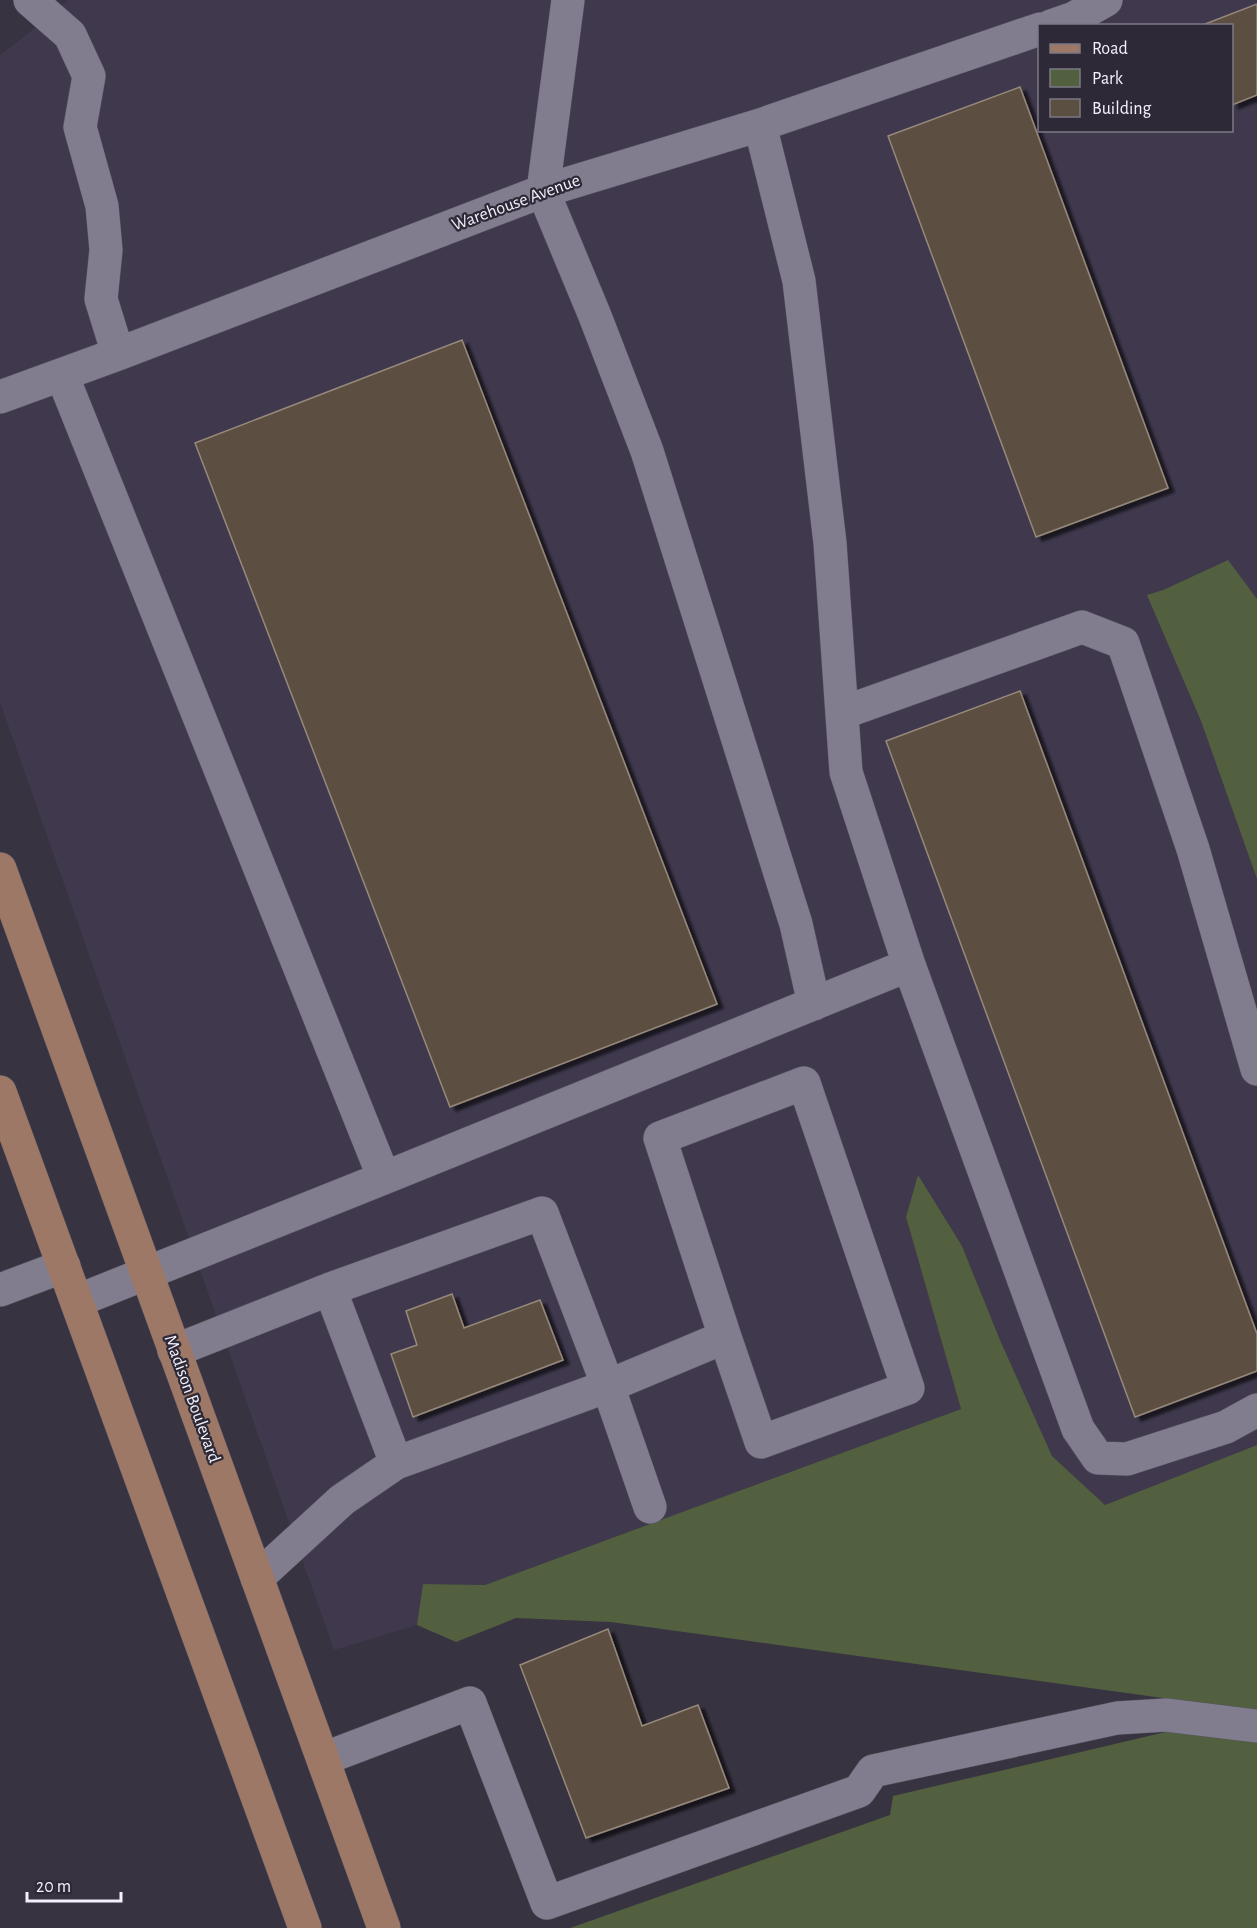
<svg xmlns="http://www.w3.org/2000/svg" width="1257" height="1928" font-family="'Alegreya Sans',sans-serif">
<defs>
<filter id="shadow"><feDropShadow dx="6" dy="4" stdDeviation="1.5" flood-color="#0009"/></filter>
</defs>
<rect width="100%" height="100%" fill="#383341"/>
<path fill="#40394e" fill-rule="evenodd" d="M68 0H1257V599L1227 560 1163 590 1148 595 1201 721 1257 879V1445L1105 1505 1052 1456 1000 1340 962 1246 918 1176 906 1217 961 1409 485 1585 423 1584 417 1625 334 1650 0 702V55L15 44ZM1040 26H1232V130H1040Z"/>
<path fill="#52603f" d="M1228 560 1257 599V879L1201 721 1147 595 1163 590Z
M918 1175 962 1246 1000 1340 1052 1456 1105 1505 1257 1445V1711L611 1622 516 1618 456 1642 417 1625 423 1584 485 1585 961 1409 906 1217Z
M1170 1731 1257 1743V1928H570L890 1815 893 1796Z"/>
<path fill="#5b4f42" stroke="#96897b" stroke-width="1.5" filter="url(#shadow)" d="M1257 4V95L1232 105V26H1200Z
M1020 87 1168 488 1036 537 888 136Z
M462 340 717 1004 450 1107 195 443Z
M1020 691 1257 1334V1371L1135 1417 886 741Z
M452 1294 464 1328 540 1300 563 1360 413 1417 391 1354 417 1345 406 1311Z
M608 1629 642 1726 698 1705 729 1788 586 1838 520 1665Z"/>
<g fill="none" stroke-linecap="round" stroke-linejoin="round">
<defs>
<path id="minor" d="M30 0 70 35 89 76 80 127 102 206 106 250 101 299 118 354
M568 0 543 191 595 316 647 451 796 924 814 1004
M1051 26 1074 18 1106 0
M760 125 799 281 830 543 846 772 909 965 1078 1429 1098 1458 1127 1459 1226 1427 1257 1410
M62 375 384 1178
M0 397 118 354 543 191 760 125 1040 29
M842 713 1082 627 1123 643 1193 849 1257 1069
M330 1289 396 1463
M0 1290 64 1266
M77 1301 384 1178 909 965
M174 1351 330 1289 542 1213 608 1386 650 1507
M257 1578 342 1500 396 1463 608 1386 725 1337 660 1138 804 1083 908 1388 761 1442 725 1337
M323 1759 470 1703 547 1903 859 1791 873 1771 1117 1718 1166 1715 1257 1726"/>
<path id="major" d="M0 869 384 1928
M0 1092 305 1928"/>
</defs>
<use href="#minor" stroke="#56535f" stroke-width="34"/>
<use href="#major" stroke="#56535f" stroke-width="34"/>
<use href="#minor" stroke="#827d8e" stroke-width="33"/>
<use href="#major" stroke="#9e7866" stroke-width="33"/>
</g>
<g text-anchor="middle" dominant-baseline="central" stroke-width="4.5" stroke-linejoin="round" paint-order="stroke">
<g font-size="18" fill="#f3f1fa" stroke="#2d2937">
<text transform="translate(516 203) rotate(-20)">Warehouse Avenue</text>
<text transform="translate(192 1399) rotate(70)">Madison Boulevard</text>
</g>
</g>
<rect x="1038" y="24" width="195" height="108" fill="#2d2937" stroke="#7c7985" stroke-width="1.5"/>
<rect x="1050" y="44" width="30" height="9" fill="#9e7866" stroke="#7c7985" stroke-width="1.5"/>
<text x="1092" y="54" font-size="18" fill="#f3f1fa">Road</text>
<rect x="1050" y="69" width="30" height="18" fill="#52603f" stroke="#7c7985" stroke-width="1.5"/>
<text x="1092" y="84" font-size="18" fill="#f3f1fa">Park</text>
<rect x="1050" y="99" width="30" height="18" fill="#5b4f42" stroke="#7c7985" stroke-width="1.5"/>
<text x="1092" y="114" font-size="18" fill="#f3f1fa">Building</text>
<path d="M27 1892v9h94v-9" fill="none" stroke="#f3f1fa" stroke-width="3"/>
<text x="36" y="1892" font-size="18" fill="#f3f1fa" stroke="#2d2937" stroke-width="4.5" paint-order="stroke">20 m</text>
</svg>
